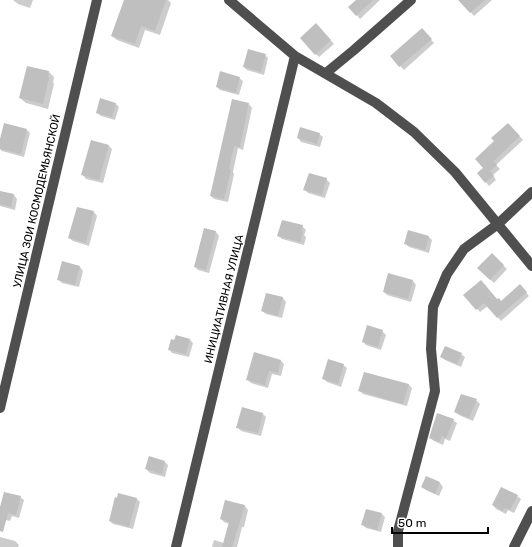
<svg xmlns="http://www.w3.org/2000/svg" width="532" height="547" font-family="Rubik,sans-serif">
<rect width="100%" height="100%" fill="#fff"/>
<path fill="#0003" d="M13 0H33L30 8 18 4Z
M125 0H168L171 3 160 35 145 30 139 48 117 40 112 36Z
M357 0H380L360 19 349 7Z
M460 0H492L474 16Z
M319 28 334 44 319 57 316 54Z
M425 33 434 43 404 70 391 56Z
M265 55 268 58 264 75 247 70 244 67Z
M49 72 54 77 53 83 54 84 48 109 26 103 20 98Z
M239 78 243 81 239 95 220 90 217 87Z
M115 103 119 107 115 120 101 116 97 113Z
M249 104 252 108 243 150 238 148 233 172 234 174 228 202 214 199 211 196Z
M508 124 523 140 496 165 500 169 493 175 496 180 489 186 478 173 484 168 496 141Z
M27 130 30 133 24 157 2 151 0 149V143Z
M319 134 323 137 320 147 301 142 298 138Z
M109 146 112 149 103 183 86 179 83 175Z
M326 179 330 183 325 198 308 193 305 190Z
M0 192 14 195 17 199 15 210 0 206Z
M94 212 97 216 89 246 73 241 69 238Z
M302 226 306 230 304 235 306 237 304 245 282 239 278 236Z
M205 229 216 232 219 236 209 273 198 270 195 267Z
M409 231 429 237 432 240 429 253 409 247 405 243Z
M492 254 507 269 494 283 479 268Z
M63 263 80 267 83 271 79 287 62 283 58 279Z
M389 274 413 281 416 285 411 302 387 295 384 292Z
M523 289 529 296 501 321 488 306 480 312 465 295 501 302Z
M267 294 283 298 286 302 282 318 266 314 262 311Z
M382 331 386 335 381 350 366 345 363 342Z
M190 340 193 343 189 357 172 353 169 349 175 341Z
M255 354 281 361 284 364 281 376 272 374 268 388 251 383 248 380Z
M461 354 465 357 461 367 445 360 441 357Z
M343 365 347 368 341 387 327 382 324 379Z
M365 373 409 385 412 388 407 406 363 394 360 391Z
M476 400 480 404 473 421 459 415 455 412Z
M263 414 266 417 261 436 241 431 238 427Z
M453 420 457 423 450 441 445 439 443 445 434 441 430 438Z
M165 462 168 465 165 477 150 473 146 469Z
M426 477 440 483 443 487 439 496 426 490 422 487Z
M517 496 521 499 514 513 508 510 506 514 496 509 493 505Z
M20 497 24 500 19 518 12 516 10 521 2 519 0 517V511Z
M118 499H137L140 502 133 529 113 524 110 521Z
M226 501 245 506 248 510 244 527H242L237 547H212L214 540 224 543 229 524 224 522 221 519Z
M382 514 385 517 381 532 366 528 363 525Z
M0 537 15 541 19 545 18 547H0Z"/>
<path fill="#bfbfbf" d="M124 0H166L155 31 141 26 135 44 111 36Z
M356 0H373L356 16 348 7Z
M458 0H485L470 13Z
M316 23 331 40 315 55 300 38Z
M422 28 432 39 399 67 390 56Z
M248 49 266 54 261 72 243 67Z
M27 66 49 71 48 77 49 78 43 104 19 98Z
M220 71 240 77 236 93 216 87Z
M100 98 116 103 112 117 96 113Z
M232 99 249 103 240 147 234 146 229 169 231 170 224 199 210 196Z
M4 123 27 129 21 154 0 149V139Z
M508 123 520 136 494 161 497 165 490 171 494 176 485 183 477 173 483 168 475 159 494 141 491 138Z
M300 127 320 133 317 144 297 138Z
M91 140 109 145 99 180 81 175Z
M309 173 327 178 322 195 303 190Z
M0 191 14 194 11 207 0 204Z
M77 207 94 211 86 243 68 238Z
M282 220 303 225 301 232H303L300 242 277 236Z
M204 228 216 231 206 270 194 267Z
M408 230 429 236 425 250 404 244Z
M492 253 504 265 490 280 477 268Z
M62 261 80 266 75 285 57 280Z
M388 273 413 280 408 299 383 292Z
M481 280 497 299 499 298 501 301 520 284 527 292 497 318 484 303 476 310 463 295Z
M266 293 283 297 278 316 261 311Z
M367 325 383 330 378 347 362 342Z
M176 335 190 339 186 354 168 350 171 339 174 340Z
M445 346 462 353 457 364 440 357Z
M254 352 281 360 278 373 269 371 265 385 246 380Z
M328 359 344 364 338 384 322 379Z
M364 372 409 384 403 404 358 391Z
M461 394 477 399 469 418 454 412Z
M242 407 263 413 258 433 236 428Z
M437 413 454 419 446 438 442 436 439 442 429 438Z
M149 456 165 461 162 474 145 469Z
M426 476 440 482 435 494 421 487Z
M501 487 518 495 510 510 504 508 503 511 492 505Z
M4 492 21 496 16 515 8 513 3 532 0 531V507Z
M118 493 137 498 129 527 109 521 115 497 117 498Z
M225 500 245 505 232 547H222L229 522 220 519Z
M366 509 382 513 377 530 361 525Z"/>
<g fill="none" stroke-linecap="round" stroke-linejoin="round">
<path stroke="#4f4f4f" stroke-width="10" d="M229 0 295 56 376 103 414 132 455 172 532 266
M326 73 354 50 411 0
M0 408 97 0
M176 547 295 56
M398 547V531L435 391 431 349 433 307 447 274 464 249 498 224 532 192
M514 547 532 511"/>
</g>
<g text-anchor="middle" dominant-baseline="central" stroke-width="3" stroke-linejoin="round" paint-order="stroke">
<g font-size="11" fill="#000" stroke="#fff">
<text transform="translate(37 201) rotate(-77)">УЛИЦА ЗОИ КОСМОДЕМЬЯНСКОЙ</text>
<text transform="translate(224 299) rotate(-76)">ИНИЦИАТИВНАЯ УЛИЦА</text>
</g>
</g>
<path d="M392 527v6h96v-6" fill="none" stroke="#000000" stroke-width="2"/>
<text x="398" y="527" font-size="12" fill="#000000" stroke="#ffffff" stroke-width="3" paint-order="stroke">50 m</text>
</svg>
